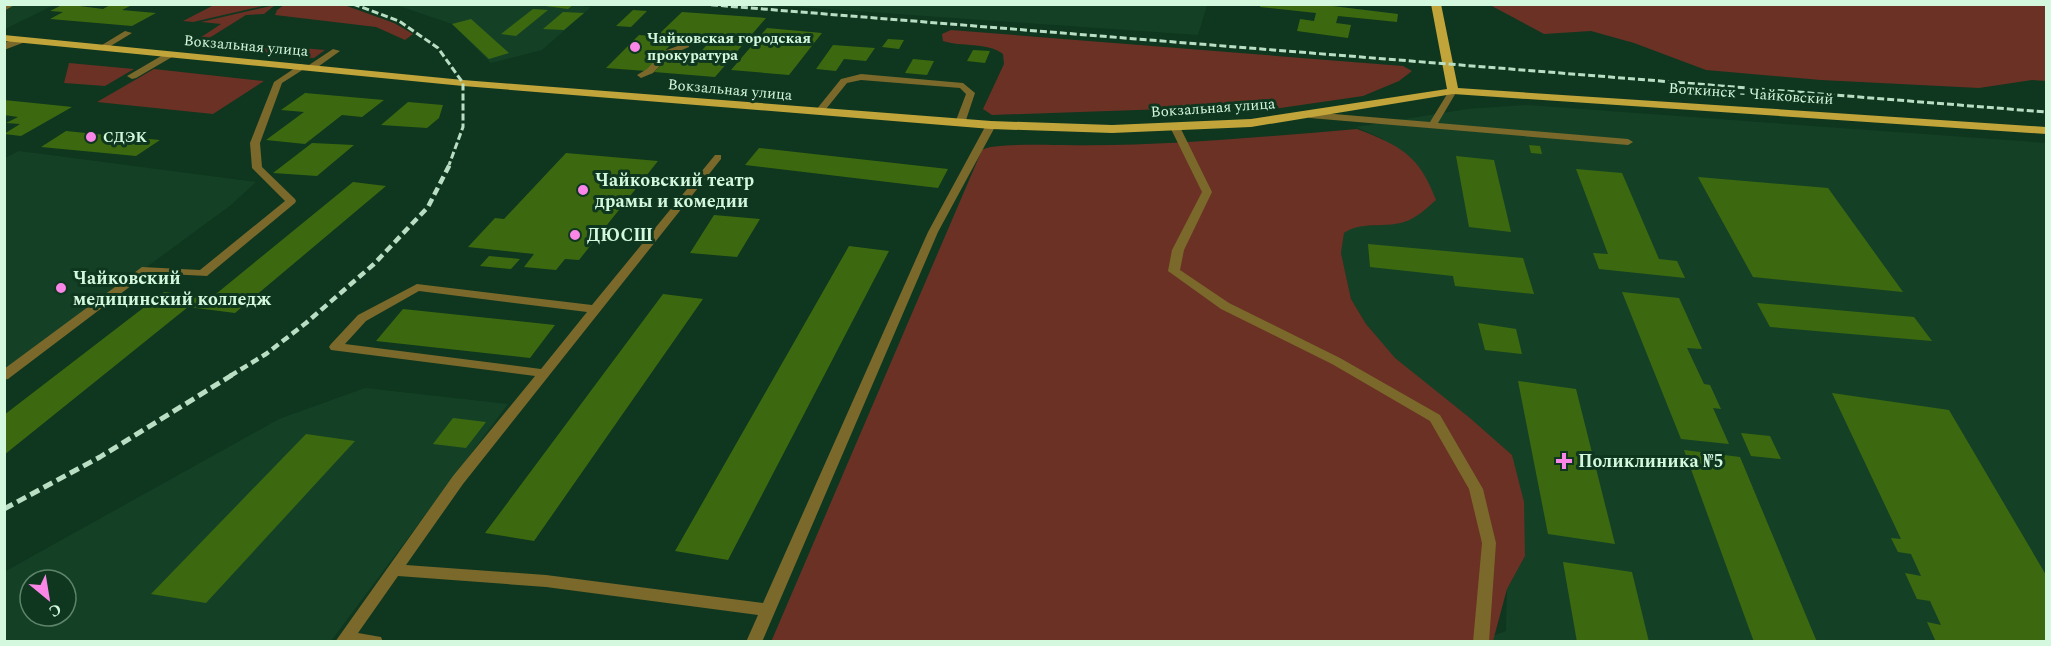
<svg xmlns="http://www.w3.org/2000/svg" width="2051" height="646" font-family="Spectral,serif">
<rect width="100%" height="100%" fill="#0f361f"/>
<path fill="#144126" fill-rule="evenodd" d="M563 4 591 7 542 50 491 63 452 24 396 5Z
M5 5H54L5 29Z
M770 5H1207L1198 35Z
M1527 105 2046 143V641H1479L1506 631 1507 589 1525 556 1512 455 1470 418 1395 359 1366 324 1351 299 1341 253 1344 233 1354 226 1386 225 1383 139 1356 127 1467 109Z
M19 151 256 182 231 205 5 371V158Z
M365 388 508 404 331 641H5L4 572 279 419ZM30 580H66V616H30Z"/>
<path fill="#6b3124" d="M214 5V4L267 5 193 22 183 21Z
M275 5 264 14 246 15 206 40 325 50 314 58 186 47 221 24 201 22Z
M284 5H344L394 23 413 34 405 40 376 27 275 15 277 10Z
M1490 5H2046V81L2032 80 1979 88 1821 80 1706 70 1634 43 1591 31 1544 34Z
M951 30 1403 66 1412 71 1399 81 1363 96 1267 110 1223 107 992 115 983 109 1004 64 1003 54C988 42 961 47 943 41L942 34Z
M69 63 134 69 105 86 64 83Z
M154 69 264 81 213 114 97 102Z
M1357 129C1401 146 1419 155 1436 200 1429 206 1421 214 1413 218 1392 231 1364 219 1344 233L1341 253 1351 299 1366 324 1395 358 1470 418 1512 455 1524 502 1525 556 1507 589 1493 641 771 642 982 150C990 143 1049 145 1063 145 1161 147 1259 137 1357 129Z"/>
<path fill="#3c690f" d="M64 4 103 9 112 4H134L122 10 156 13 132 26 50 19 63 12 50 11Z
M1261 4H1316L1398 14 1397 22 1338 16 1336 23 1351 25 1348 38 1297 31 1300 19 1314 21 1316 13 1260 7Z
M538 5H573L568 9Z
M533 9 548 10 516 36 501 34Z
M633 10 647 11 631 27 616 26Z
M563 12 584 13 564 30 543 29Z
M682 12 766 18 715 77 654 72 671 55 697 56 712 39 658 35Z
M471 19 509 53 489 59 452 24Z
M767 28 822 33 789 75 731 70Z
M639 35 677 38 646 71 606 68Z
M888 39 904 40 899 49 882 47Z
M833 45 875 48 866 61 844 59 836 71 816 69Z
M973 50 990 51 985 63 967 61Z
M913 59 934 61 927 75 905 73Z
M305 93 384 100 362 117 342 115 305 144 266 140 304 112 281 110Z
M4 100 63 106 72 107 21 136 4 134 20 124 6 123 18 117 4 115Z
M408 102 443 105 439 118 427 128 381 125Z
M66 131 116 136 160 140 136 156 41 147Z
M312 143 354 145 317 176 273 173Z
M1529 145 1540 146 1542 154 1531 153Z
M759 148 948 169 938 188 745 165Z
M566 153 658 161 579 260 565 259 556 270 524 267 534 254 468 247 495 218 504 219Z
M1456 156 1494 160 1511 232 1469 227Z
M1576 169 1622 173 1659 259 1677 261 1685 278 1599 269 1593 253 1608 254Z
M1698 177 1828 188 1903 292 1753 277Z
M353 182 386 186 235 313 188 307 4 455V415L164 292 211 298Z
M714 215 760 219 737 257 690 253Z
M1368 244 1523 258 1534 294 1455 286 1453 276 1370 267Z
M849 246 889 251 728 560 675 551Z
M489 256 520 259 511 269 480 266Z
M1622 292 1679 298 1702 349 1687 348 1704 384 1710 385 1721 409 1713 408 1729 444 1681 439Z
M663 294 703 299 534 541 485 533Z
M1757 303 1914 317 1932 341 1770 327Z
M403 309 555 325 530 358 376 341Z
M1478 323 1516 329 1522 354 1485 350Z
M1518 381 1576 389 1615 544 1548 534Z
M1832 393 1949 410 2046 575V642H1936L1927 622 1941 625 1930 601 1917 599 1905 573 1921 576 1911 554 1898 552 1891 538 1901 539Z
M453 418 486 422 466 448 433 444Z
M1741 433 1770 436 1781 459 1751 456Z
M306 434 355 441 206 603 151 594Z
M1684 450 1740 457 1817 642H1754Z
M1563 562 1632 572 1649 642H1577Z"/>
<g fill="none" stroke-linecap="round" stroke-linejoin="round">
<path fill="#7a692b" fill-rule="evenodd" d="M16 4 4 11 6 4Z
M125 31 132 33 104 50 97 48Z
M686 43H689V47L670 55 653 73 641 78 637 75 647 69 664 51Z
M333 49 340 51 315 69H309V65Z
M301 64 304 65V69L282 83 260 143 262 167 295 199 296 201 295 203 207 276 148 273 8 379 4 380V369L142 267 200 270 285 201 252 168 250 143 274 82Z
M861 74 963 83 975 93 965 123 960 126 955 123 966 94 960 88 861 80 847 83 822 114H816V110L841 79Z
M1453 88 1457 91 1438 123 1628 139 1633 142 1628 145 1310 118 1305 115 1310 112 1430 122 1449 91Z
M991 122 996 125 938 232 762 642H746L758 615 546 587 398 576 358 633 381 637 383 642H335L453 476 535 376 331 350 329 347 331 344 358 315 417 284 592 305 715 155H721V159L463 484 406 565 546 575 763 603 928 232 986 125ZM419 291 587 312 541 369 345 344 366 321Z
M1175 124 1180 127 1212 192 1184 250 1180 270 1229 303 1340 358 1440 415 1483 489 1496 543 1489 642H1473L1482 543 1469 489 1430 421 1332 364 1221 309 1168 271 1172 250 1202 192 1170 127Z"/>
<path fill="#7a692b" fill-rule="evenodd" d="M21 37 26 40 25 42 4 50V43Z
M168 52 173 55 172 57 136 78 132 79 127 76Z"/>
<path fill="#c1a43a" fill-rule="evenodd" d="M1431 4H1441L1458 88 2046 127V134L1453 94 1251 127 1112 133 991 129 463 86 4 41V35L463 80 991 121 1112 125 1251 119 1447 89Z"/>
<path stroke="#b9dec4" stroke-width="3" stroke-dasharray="7 3" stroke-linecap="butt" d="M353 4 399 21 438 48 463 83V127L449 165
M701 4 2046 112"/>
<path stroke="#b9dec4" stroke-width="4.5" stroke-dasharray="8 4.5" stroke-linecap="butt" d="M230 376 266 354 306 323 374 264 428 207 450 164"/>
<path stroke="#b9dec4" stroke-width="5" stroke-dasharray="10 5" stroke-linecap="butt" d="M4 509 100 457 232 375"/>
</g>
<g fill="#fa87e7" stroke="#0f361f" stroke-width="2">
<circle cx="635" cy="47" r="6"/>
<circle cx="91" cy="137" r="6"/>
<circle cx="583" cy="190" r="6"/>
<circle cx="575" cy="235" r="6"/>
<circle cx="61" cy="288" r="6"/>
<path d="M1561 452h6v6h6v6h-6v6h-6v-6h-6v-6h6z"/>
</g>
<g text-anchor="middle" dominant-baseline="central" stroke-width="6" stroke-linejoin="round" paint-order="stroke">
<g font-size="15" font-weight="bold" fill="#d4f8de" stroke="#0f361f" text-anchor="start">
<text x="647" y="38">Чайковская городская<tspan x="647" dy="17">прокуратура</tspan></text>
<text x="103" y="137">СДЭК</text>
</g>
<g font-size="15" fill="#d4f8de" stroke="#0f361f">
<text transform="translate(246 46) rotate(5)">Вокзальная улица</text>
<text transform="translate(730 90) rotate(5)">Вокзальная улица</text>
<text transform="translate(1751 94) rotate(4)">Воткинск - Чайковский</text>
<text transform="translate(1213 108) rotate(-4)">Вокзальная улица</text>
</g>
<g font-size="18" font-weight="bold" fill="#d4f8de" stroke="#0f361f" text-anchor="start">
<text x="595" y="180">Чайковский театр<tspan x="595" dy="21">драмы и комедии</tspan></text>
<text x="587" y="235">ДЮСШ</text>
<text x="73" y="278">Чайковский<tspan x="73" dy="21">медицинский колледж</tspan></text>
<text x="1578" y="461">Поликлиника №5</text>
</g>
</g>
<rect width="2051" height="646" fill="none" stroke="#d4f8de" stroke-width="12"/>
<g transform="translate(48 598) rotate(150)"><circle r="28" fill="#0f361f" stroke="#5e846b" stroke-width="1.5"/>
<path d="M0-4.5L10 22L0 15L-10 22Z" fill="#fa87e7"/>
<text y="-9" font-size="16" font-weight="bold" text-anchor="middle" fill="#d4f8de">С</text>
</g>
</svg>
